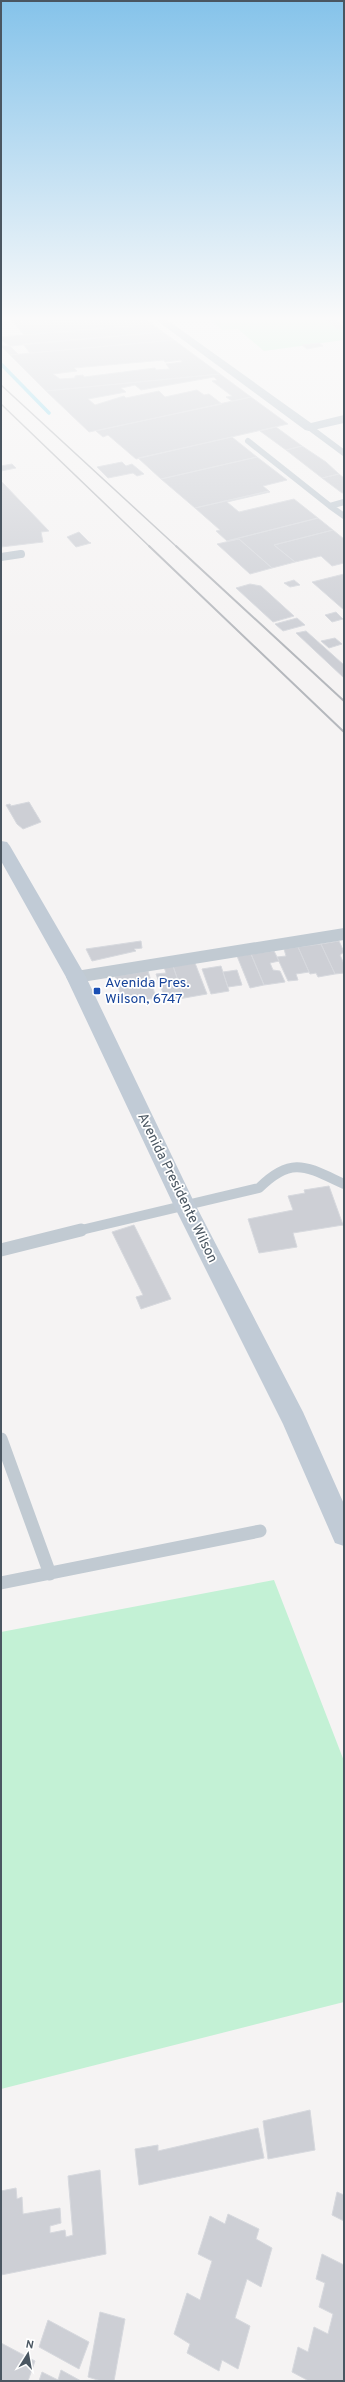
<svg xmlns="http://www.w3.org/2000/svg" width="345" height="2382" font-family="Overpass,sans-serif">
<rect width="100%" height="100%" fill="#f5f3f3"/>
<path fill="#c3f1d5" d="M209 317H327L344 331V340L264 351 238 329 222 330Z
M274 1580 344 1761V2002L1 2089V1632Z"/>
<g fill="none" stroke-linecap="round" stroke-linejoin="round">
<path stroke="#90daee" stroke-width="3.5" d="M1 364 49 413"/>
</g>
<path fill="#cdcfd5" stroke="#d7d9de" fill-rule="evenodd" d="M9 317H122L16 325Z
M122 317H143L152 324 24 335 16 325Z
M322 317H332L344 328 338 329Z
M152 324 163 332 10 346 1 340V337L24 335Z
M163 332 174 340 30 353 23 344Z
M174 340 220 374 46 391 10 355ZM164 360 165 362 181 360 182 362 166 364 170 369 156 370 155 368 84 377 83 375 75 376V378L60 379 53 374 77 371 74 368Z
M319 343 323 346 307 349 302 345Z
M1 346H10L18 354 10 355Z
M220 374 251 397 232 401 226 397 232 396 212 381 217 380 214 377 141 390 135 385 126 387 121 388 126 392 88 399 95 405 124 396 126 398 159 391 165 397 197 390 204 395 209 394 222 404 89 432 46 391Z
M251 397 288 424 136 459 108 435 103 437 96 431Z
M276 427 302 446 286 450 260 431Z
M232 437 257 457 161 479 138 458Z
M302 446 326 462 339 474 322 478 286 450Z
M257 457 287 480 263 486 269 491 195 508 161 479Z
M122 462 126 466 132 464 144 474 137 476 133 473 108 478 97 467Z
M12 464 16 468 1 471V466Z
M339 474 344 478V493H342L322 478Z
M1 481 49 531 41 532 43 542 1 547Z
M269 491 270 492 227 502 239 512 294 499 318 518 227 541 216 531 220 530 195 508Z
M318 518 333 530 274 545 295 562 272 568 239 539 227 541Z
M333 530 344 539V563L332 566 321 556 295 562 274 545Z
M79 532 89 542 91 543 76 547 67 537Z
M239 539 272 568 250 574 217 544Z
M344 574V610L312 582Z
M294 580 300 585 290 587 284 583Z
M250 584 261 586 294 616 273 622 236 588Z
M336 612 343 619 332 622 325 615Z
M297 618 305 625 283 631 275 624Z
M306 631 344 665V678L296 633Z
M335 638 342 644 329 648 321 641Z
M29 802 41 822 23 829 17 824 6 805 10 804 11 806Z
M141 941 142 948 134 949 136 951 92 961 86 949Z
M339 941 344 952 340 955 344 964V973L335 974 321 944Z
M321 944 335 974 318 977 316 973 310 974 298 947Z
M298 947 309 972 296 974 298 980 288 981 277 957 286 956 284 949Z
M274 951 279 961 270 963 273 970 280 971 285 982 264 985 251 954Z
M251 954 264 985 250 988 237 956Z
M195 963 207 994 184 998 173 966Z
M173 966 184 998 166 1001 156 974 166 973 164 967Z
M221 966 229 991 211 994 202 969Z
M237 970 242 985 228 987 223 972Z
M148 971 156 998 123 1003 115 976Z
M329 1186 343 1225 293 1233 297 1247 259 1253 248 1219 293 1210 288 1196 305 1193 304 1190Z
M134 1225 171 1299 141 1309 136 1297 143 1295 112 1232Z
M310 2110 315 2150 268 2159 263 2121Z
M258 2128 264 2158 139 2185 135 2149 158 2145V2151Z
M100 2170 106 2254 1 2275V2191L16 2188 17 2199 22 2197 23 2214 60 2208 61 2223 50 2226V2233L65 2230 66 2237 73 2235 68 2176Z
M337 2192 344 2195V2221L332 2215Z
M228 2214 259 2229 256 2239 272 2248 261 2287 247 2279 235 2318 250 2326 238 2369 222 2360 219 2371 187 2353 190 2344 174 2334 187 2293 200 2300 212 2261 198 2254 210 2216 225 2224Z
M322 2254 344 2265V2381H309L292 2372 298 2347 308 2352 314 2327 328 2334 333 2314 319 2307 325 2283 316 2279Z
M100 2312 125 2319 114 2381H101L88 2377Z
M48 2320 89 2342 79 2369 39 2347Z
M1 2343 35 2361 28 2381H1Z
M61 2370 81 2381H39L42 2372 58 2380Z"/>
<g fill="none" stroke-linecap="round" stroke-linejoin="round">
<path stroke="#c1cad2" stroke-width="6" d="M309 427 344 453
M248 441 330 506
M344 502 330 506 344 516"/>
<path stroke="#c1cad2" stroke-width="8" d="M1 557 21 554"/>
<path stroke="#c1cad2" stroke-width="10" d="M77 1231 259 1188C292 1155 307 1167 344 1184"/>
<path stroke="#c1cad2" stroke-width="13" d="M1 1250 81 1230
M1 1439 50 1574
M1 1583 260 1531"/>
<path fill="#c1cad2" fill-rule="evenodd" d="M152 317H163L311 423 344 415V423L309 431 305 430Z
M344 928V940L76 983 69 982 66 977 69 972 76 971Z"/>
<path fill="#c1cbd6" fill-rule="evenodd" d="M1 841 7 842 10 846 86 977 195 1204 303 1412 344 1504V1546L335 1543 283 1424 173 1204 66 977 1 861Z"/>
<path stroke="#b5b8bd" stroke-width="1.5" d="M1 385 177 547
M1 404 150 547"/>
<path stroke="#b5b8bd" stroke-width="2" d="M149 546 344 732
M176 546 344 701"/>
</g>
<linearGradient id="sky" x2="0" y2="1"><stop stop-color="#85c3ea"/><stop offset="0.49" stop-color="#fafafa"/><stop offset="1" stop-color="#fafafa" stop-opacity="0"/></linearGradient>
<rect width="345" height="650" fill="url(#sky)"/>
<rect fill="#1a4fb4" stroke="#fff" stroke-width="1.5" x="93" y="987" width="8" height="8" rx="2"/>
<g text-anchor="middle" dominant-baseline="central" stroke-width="3.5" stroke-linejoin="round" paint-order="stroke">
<g font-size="14" fill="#164399" stroke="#fff" text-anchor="start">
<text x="105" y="983">Avenida Pres.<tspan x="105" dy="16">Wilson, 6747</tspan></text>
</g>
<g font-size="14" fill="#4a5661" stroke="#fff">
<text transform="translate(177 1188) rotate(64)">Avenida Presidente Wilson</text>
</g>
</g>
<rect width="345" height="2382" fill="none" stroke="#4a5661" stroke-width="4"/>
<g transform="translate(28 2354) rotate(11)" stroke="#ffffff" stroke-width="3" paint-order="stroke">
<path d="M0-3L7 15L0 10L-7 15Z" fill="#4a5661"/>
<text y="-6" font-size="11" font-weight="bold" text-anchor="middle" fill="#4a5661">N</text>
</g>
</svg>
